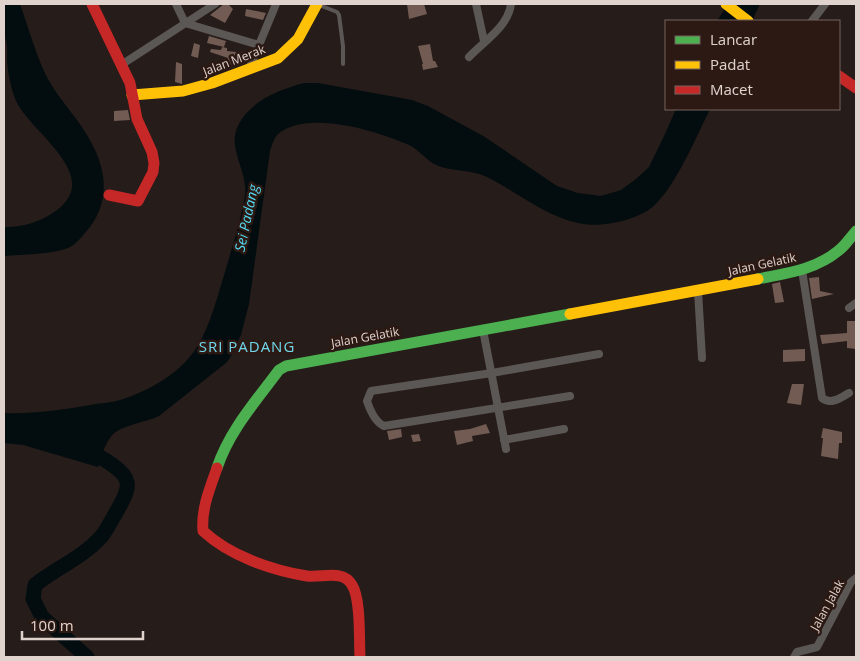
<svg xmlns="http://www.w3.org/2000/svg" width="860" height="661" font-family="'Open Sans',sans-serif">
<rect width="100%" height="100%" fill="#261c19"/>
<path fill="#030d10" d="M4 4H20C28 26 37 59 48 79 60 101 79 119 91 142 108 173 110 205 85 233 80 239 75 245 68 248 49 255 24 254 4 256V227C21 228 43 221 57 210 103 175 31 133 16 101 11 89 8 74 7 60 7 54 8 47 6 41 6 39 4 37 4 34 2 25 4 13 4 4Z
M728 4H760L752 21H717Z
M304 83H318L412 100 428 106 485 137 557 186 578 193 601 196 621 190 636 179 649 167 665 134 676 109H710C697 135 672 196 647 211 628 222 599 228 578 223 545 216 517 192 487 177 471 169 452 172 436 165 426 160 419 150 409 145 378 131 307 109 278 134 274 138 272 145 270 151L249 304 241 335 230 358 226 363 159 416C145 423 118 425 110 438 104 446 101 458 98 467L23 445 4 443V413C34 414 61 410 90 405 100 403 111 403 120 400 149 391 181 373 197 347 211 324 217 297 225 272 232 247 241 221 245 195 248 172 228 150 237 128 249 101 278 90 304 83Z"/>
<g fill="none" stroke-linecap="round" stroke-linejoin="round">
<path stroke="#030d10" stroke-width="15" d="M85 449C96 455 124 468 127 482 129 492 121 503 117 511 112 519 107 530 101 537 82 558 56 568 35 585L33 599 42 617 87 657"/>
</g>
<path fill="#715b53" d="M224 4H228L233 9 225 23 210 15Z
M407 4H424L427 14 409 19Z
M246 9 266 13 263 20 245 16Z
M209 36 226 41 224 47 207 43Z
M194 43 200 45 198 58 191 56Z
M430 44 433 61H435L438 67 423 70 422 64H423L418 46Z
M222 47 227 48V51L245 53 244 63 237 66 227 64 228 58 210 52 211 49 221 50Z
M176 62 182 64V84L175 82Z
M128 110 130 120 114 121V111Z
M819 277 820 291 834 294 812 299 809 278Z
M780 282 784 302 775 303 772 284Z
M847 321H856V349L847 348V341L822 344 820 335 847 333Z
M805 349V361L783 362V350Z
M792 384H804L801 405 787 403Z
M486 424 490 433 472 436 473 441 457 445 454 431 470 429Z
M823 428 842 432V443H839L838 459 821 456 823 438H821Z
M401 429 402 437 389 440 387 431Z
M419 434 421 441 413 442 411 435Z"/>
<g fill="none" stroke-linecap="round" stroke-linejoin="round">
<path stroke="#5b5755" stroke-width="4" d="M319 5 337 12 339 15 343 46V64"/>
<path stroke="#5b5755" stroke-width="8" d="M176 4 185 23 259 45
M476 4 484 41
M812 21 825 4
M469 57C484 41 508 27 511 4
M121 65 215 4
M249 69 276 4
M802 270 822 398C831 405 840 398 849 393
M698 291 702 358
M849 308 856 303
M483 330 506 449
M570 396 384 426C375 422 370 410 367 401L371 391 492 373 599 354
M504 440 564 429
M794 657 797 652 817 647 851 582 856 578"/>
<path stroke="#4caf50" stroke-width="11" d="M758 279C786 273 815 270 838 251 845 246 850 238 856 231
M217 468C229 431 256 401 279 370L286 366 570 314"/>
<path stroke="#ffc107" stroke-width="11" d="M726 4 748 21
M132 95 183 91 212 83 278 58 298 39 317 4
M570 314 758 279"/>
<path stroke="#c62828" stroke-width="11" d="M92 4 130 83 137 119 152 152 154 163 153 172 138 201 109 195
M839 76 856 88
M217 468C210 488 201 509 203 531 230 556 271 570 307 576 322 578 343 569 352 585 361 599 359 640 360 657"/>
</g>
<g text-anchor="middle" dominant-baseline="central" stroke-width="5" stroke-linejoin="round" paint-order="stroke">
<g font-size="12" fill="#e0d3ce" stroke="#2c1913">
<text transform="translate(234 60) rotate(-21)">Jalan Merak</text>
<text transform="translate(762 264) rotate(-12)">Jalan Gelatik</text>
<text transform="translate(365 337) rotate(-10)">Jalan Gelatik</text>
<text transform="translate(827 605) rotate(-61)">Jalan Jalak</text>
</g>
<g font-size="14" font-style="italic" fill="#53dcf5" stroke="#2c1913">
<text transform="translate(246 218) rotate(-78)">Sei Padang</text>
</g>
<g font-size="15" letter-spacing="1" fill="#70d8eb" stroke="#2c1913">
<text x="247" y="346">SRI PADANG</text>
</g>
</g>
<rect width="860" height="661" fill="none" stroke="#e0d3ce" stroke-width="10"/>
<rect x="665" y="20" width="175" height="90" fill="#2c1913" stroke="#74635e"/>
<rect x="675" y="36" width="25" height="8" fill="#4caf50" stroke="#74635e"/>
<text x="710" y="45" font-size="15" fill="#e0d3ce">Lancar</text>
<rect x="675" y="61" width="25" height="8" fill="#ffc107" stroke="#74635e"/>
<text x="710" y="70" font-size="15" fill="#e0d3ce">Padat</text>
<rect x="675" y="86" width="25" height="8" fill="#c62828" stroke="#74635e"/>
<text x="710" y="95" font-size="15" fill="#e0d3ce">Macet</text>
<path d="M22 631v8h121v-8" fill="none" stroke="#e0d3ce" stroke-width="2.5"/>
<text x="30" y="631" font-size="15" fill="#e0d3ce" stroke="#2c1913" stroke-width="4" paint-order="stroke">100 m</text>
</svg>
